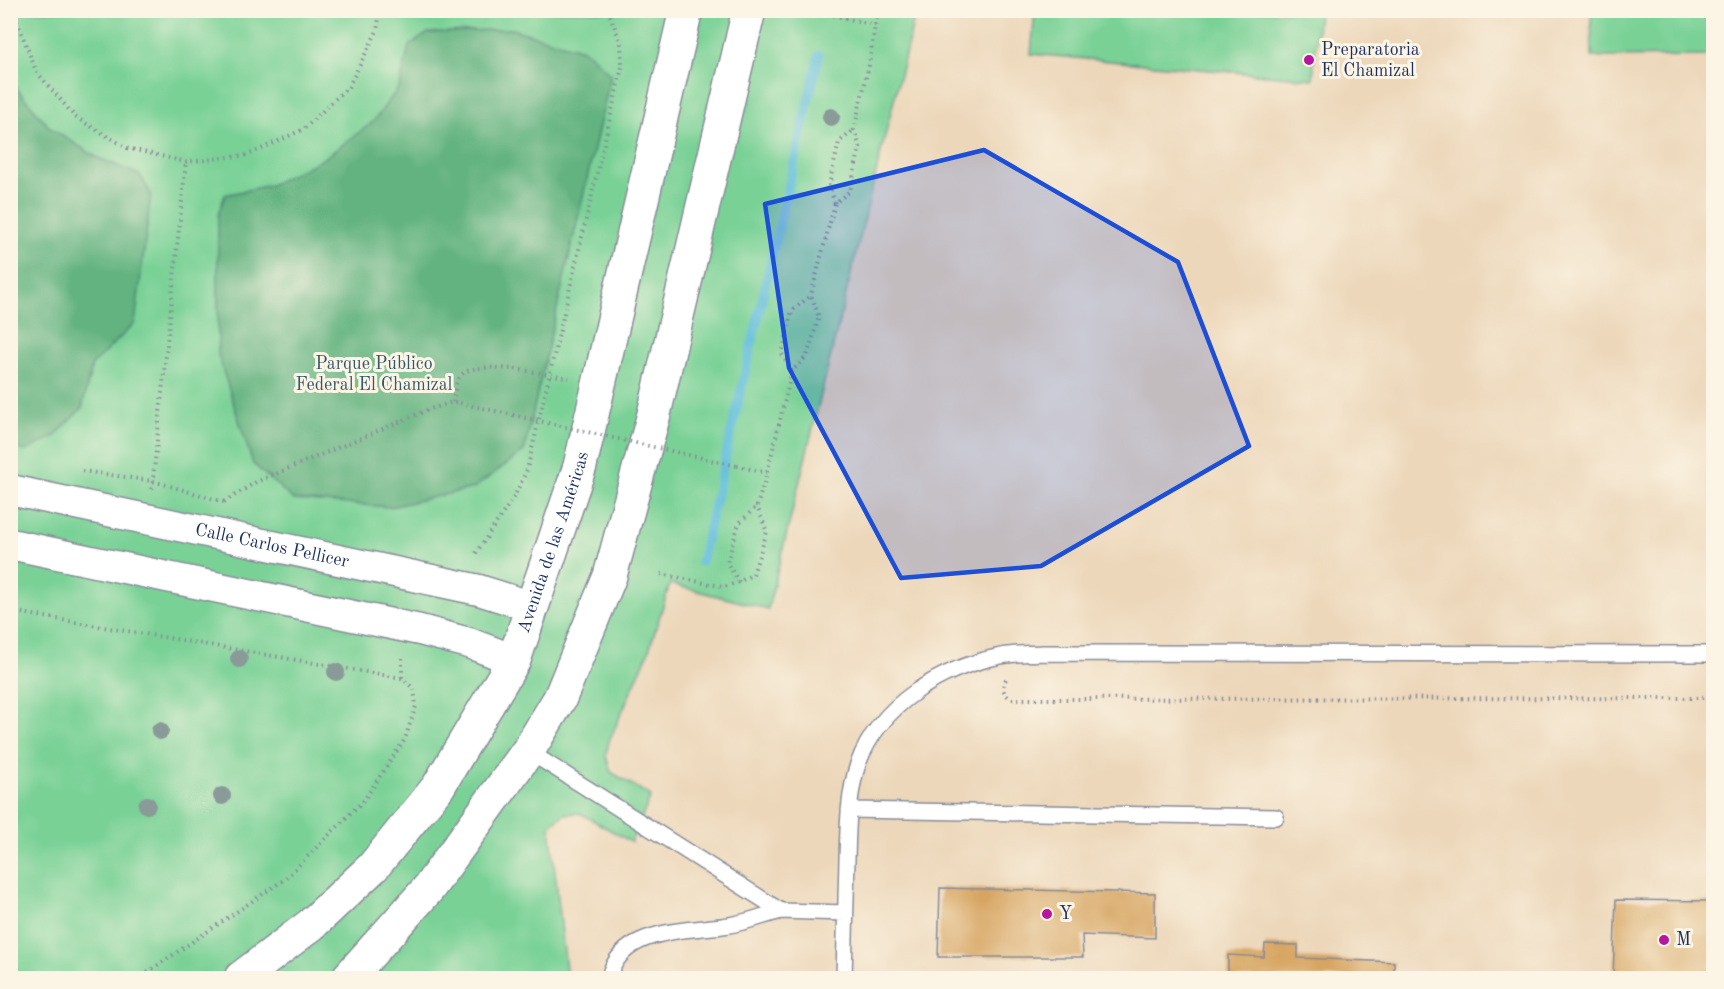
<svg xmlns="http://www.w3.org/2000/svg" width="1724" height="989" font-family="'Old Standard TT',serif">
<rect width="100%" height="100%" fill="#fcf5e5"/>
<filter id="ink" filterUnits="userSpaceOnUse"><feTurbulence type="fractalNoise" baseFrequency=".0167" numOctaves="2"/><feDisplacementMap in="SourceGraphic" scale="12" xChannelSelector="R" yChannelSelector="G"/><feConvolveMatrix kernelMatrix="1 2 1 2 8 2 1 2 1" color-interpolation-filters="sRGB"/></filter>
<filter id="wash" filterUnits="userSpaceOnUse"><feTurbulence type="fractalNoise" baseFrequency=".008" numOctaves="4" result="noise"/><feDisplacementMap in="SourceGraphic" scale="24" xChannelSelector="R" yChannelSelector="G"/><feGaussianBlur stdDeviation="1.35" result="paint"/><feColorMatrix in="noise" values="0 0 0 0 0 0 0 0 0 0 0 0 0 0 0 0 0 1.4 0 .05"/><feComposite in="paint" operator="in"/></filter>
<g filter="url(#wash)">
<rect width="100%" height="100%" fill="#f5ead1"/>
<path fill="#ecd7ba" d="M917 11H1713V978H567L550 826 564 814 580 813 631 842 651 796 611 772 606 756 609 741 647 656 670 584 768 609Z"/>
<path fill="#79d196" stroke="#4a807a" stroke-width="1.5" d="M10 11H916L768 609 670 584 647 656 609 741 606 756 611 772 651 796 631 842 580 813 564 814 550 826 567 978H11Z
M1035 11H1319L1313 79 1031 54Z
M1591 11H1713V56L1592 57Z"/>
<path fill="#62b37f" stroke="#3e716e" stroke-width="1.5" d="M512 29 586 51 611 75 524 451 474 488 390 507 294 500 253 464 218 355V215L225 195 270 185 323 159 373 122 400 86 409 46 428 33Z
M11 76 18 90 50 128 96 157 140 175 151 194 135 323 92 365 82 408 55 436 26 451 10 447Z"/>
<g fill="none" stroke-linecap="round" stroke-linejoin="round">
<path stroke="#5dbddb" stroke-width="9" d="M701 562 819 55"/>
</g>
<g id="blocks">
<path fill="#d7a562" d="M940 888 1155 893V938L1082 935 1083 957H938Z
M1616 900 1714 901V978H1613Z
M1265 944 1298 945V958L1394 962V978H1228V955L1264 957Z"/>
</g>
</g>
<g filter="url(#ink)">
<use href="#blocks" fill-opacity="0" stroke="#888c98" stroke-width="1.5"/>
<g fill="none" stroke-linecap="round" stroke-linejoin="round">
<defs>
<path id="service" d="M528 751 781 911 845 913
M849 810 1276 817
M609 978C620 929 683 931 722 926 742 924 762 916 781 911
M844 978C845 939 846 899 847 859 848 828 848 794 858 764 880 704 941 668 1001 656 1015 653 1029 654 1043 653L1714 654"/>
<g id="minor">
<path id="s1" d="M10 490 479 590 533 607"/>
<path d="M10 544 420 630 469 643 514 660"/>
</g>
<g id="trunk">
<path id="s2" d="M241 978 312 924 373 867 438 787 514 660 580 466 686 10"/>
<path d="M348 978 428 889 528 751 560 698 610 576 654 414 749 10"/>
</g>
</defs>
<use href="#service" stroke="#888c98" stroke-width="18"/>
<use href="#minor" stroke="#888c98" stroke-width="33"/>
<use href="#trunk" stroke="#888c98" stroke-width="36"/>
<path stroke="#888c98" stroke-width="4" stroke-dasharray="1.5 4.5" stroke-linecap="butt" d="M13 10 36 71 75 117 127 148 186 162 248 155 304 129 349 86 377 31 380 10
M810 10 875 25
M835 203 829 185 839 142 854 130
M792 371 782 354 792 311 811 295
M453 402C455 392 455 378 465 372 485 361 546 374 569 378
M737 466 767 473
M82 471 153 481 224 502
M152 489 186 162
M224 502 256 482 430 409 453 402 460 403
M476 553 514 497 527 470 622 67 621 43 608 10
M661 574 724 587 739 582 753 574 767 532 757 506 767 473 792 371 807 356 819 317 811 295 835 203 850 191 860 147 854 130 869 65 875 25 880 10
M739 582 727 563 739 523 757 506
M10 611 402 678 414 689 416 706 405 739 364 800 285 879 139 978
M402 658V678
M1006 679C1001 688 1003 693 1011 699L1714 698"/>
<use href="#service" stroke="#fff" stroke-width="15"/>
<use href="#minor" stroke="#fff" stroke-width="30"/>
<use href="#trunk" stroke="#fff" stroke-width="33"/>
<path stroke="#888c98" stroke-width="4" stroke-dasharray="1.5 4.5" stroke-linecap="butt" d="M460 403 737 466"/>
</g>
<g fill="#8a9a99">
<circle cx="831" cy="117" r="9"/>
<circle cx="239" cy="659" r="9"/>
<circle cx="336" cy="672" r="9"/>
<circle cx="160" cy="731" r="9"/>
<circle cx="222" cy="796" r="9"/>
<circle cx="147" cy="805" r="9"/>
</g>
</g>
<path fill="#1d4ed8" fill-opacity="0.2" stroke="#1d4ed8" stroke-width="4.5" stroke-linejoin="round" d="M984 150 1178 262 1249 446 1041 566 901 578 789 368 765 204Z"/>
<g fill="#b5179e" stroke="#fcf5e5" stroke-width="2">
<circle cx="1309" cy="60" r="6"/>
<circle cx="1047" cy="914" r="6"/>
<circle cx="1664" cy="940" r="6"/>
</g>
<g text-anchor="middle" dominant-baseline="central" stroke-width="6" stroke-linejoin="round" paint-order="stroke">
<g font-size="18" fill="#1b2f5e" stroke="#fcf5e5" text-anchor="start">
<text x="1321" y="50">Preparatoria<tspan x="1321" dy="21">El Chamizal</tspan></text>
<text x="1059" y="914">Y</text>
<text x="1676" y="940">M</text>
</g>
<g font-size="18" fill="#32586c" stroke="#fcf5e5">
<text x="374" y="364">Parque Público<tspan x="374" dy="21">Federal El Chamizal</tspan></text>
</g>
<g font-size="18" fill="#1b2f5e" stroke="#fcf5e5">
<text stroke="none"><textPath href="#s2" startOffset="548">Avenida de las Américas</textPath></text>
<text stroke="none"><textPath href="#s1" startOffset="268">Calle Carlos Pellicer</textPath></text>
</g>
</g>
<rect width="1724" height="989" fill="none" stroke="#fcf5e5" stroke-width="36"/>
</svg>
